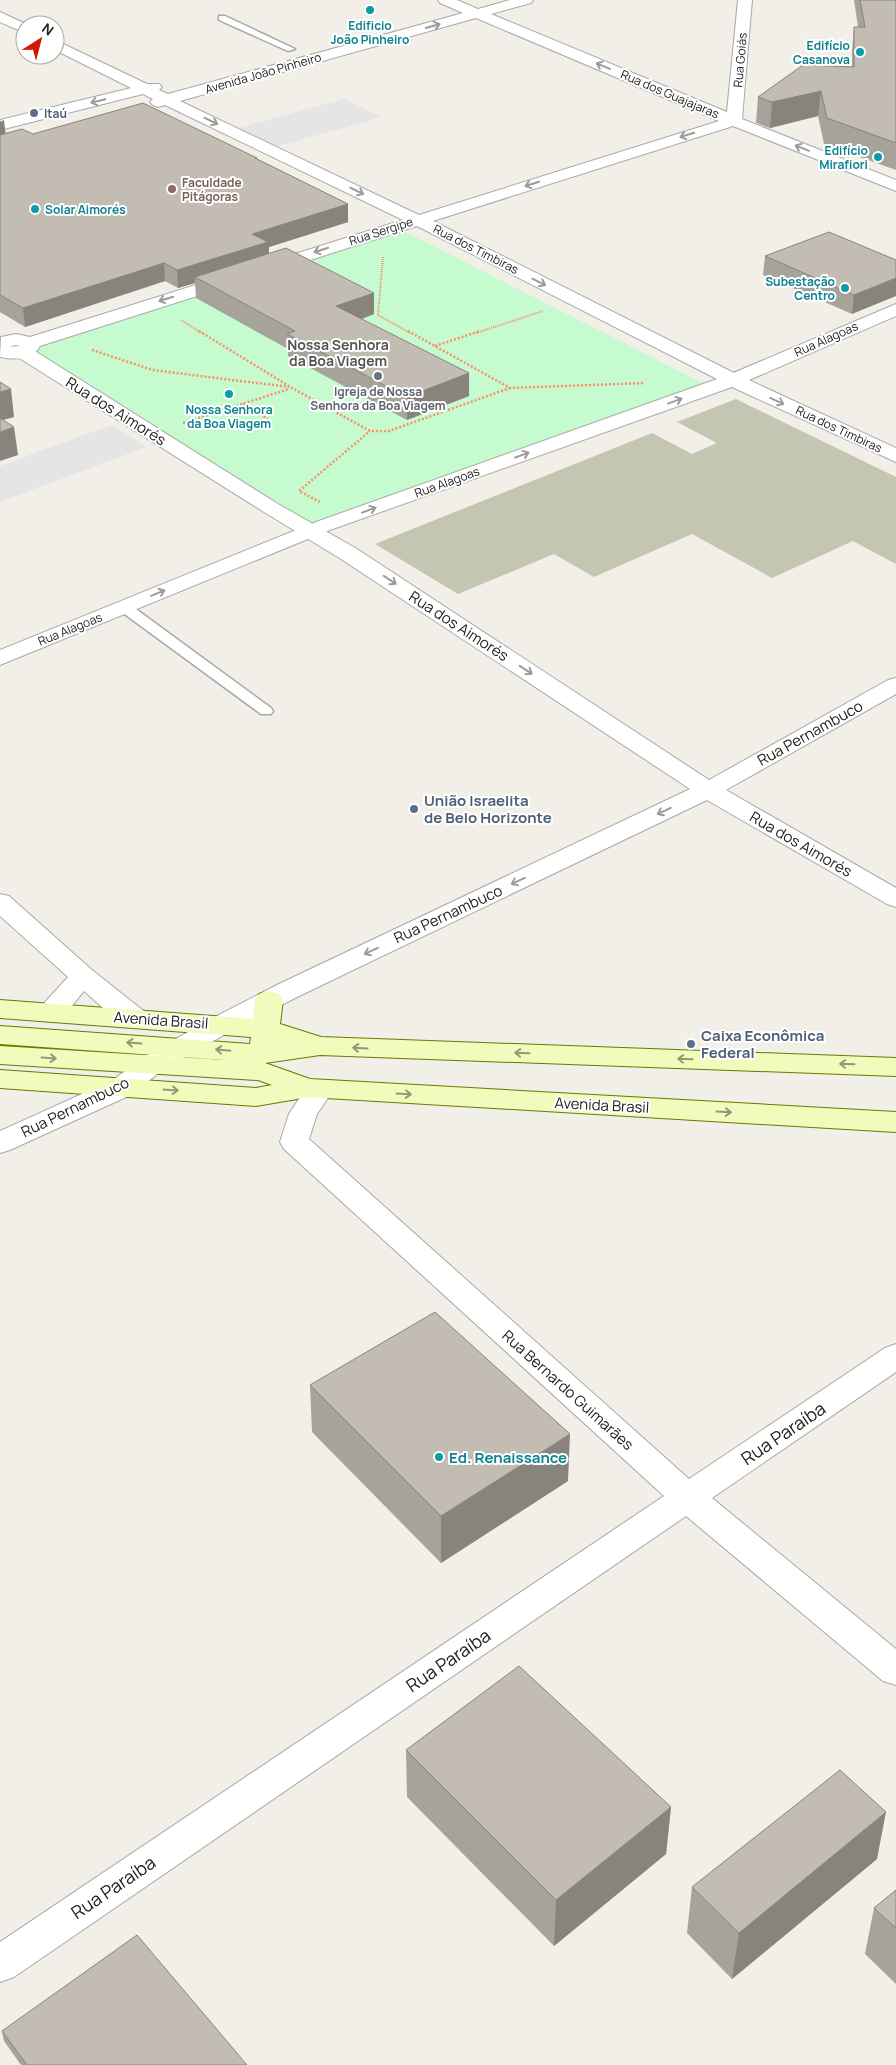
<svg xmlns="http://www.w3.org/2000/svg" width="896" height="2065" font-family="Manrope,sans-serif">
<rect width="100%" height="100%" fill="#f1efe7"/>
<path fill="#c4c6b2" d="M736 399 896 477V564L853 541 772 578 692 534 594 577 554 554 458 594 375 544 652 433 692 454 717 443 677 422Z"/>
<path fill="#c5fbcf" d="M396 227 712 388 332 528 298 520 30 349Z"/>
<path fill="#e5e5e5" d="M344 99 382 117 275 147 238 128Z
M111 425 147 447 0 502V466Z"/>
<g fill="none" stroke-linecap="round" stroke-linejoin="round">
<defs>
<path id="service" d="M219 16H225L295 49 288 51 219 20Z
M124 603 129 604 271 708 273 711 271 714H261L119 610 118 607 119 604Z"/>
<path id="minor" d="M896 304V316L740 384 733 386 726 384 723 380 726 376Z
M23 346 30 348 278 504 357 549 709 780 888 680 896 678V694L726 790 896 888V907L887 904 707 800 299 996 231 1031 162 1070 133 1094 10 1150 0 1153V1131L113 1080 142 1058 211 1019 279 984 690 789 341 559 264 512 16 356 14 352 16 348Z
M0 894 9 896 92 970 145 1012 149 1018 145 1024C121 1030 101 1005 84 991 71 1006 63 1024 40 1018L36 1012 68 977 0 916Z
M320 1080 330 1082 334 1089 317 1114 309 1139 689 1479 885 1348 896 1344V1372L712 1498 896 1649V1685L883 1681 686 1516 14 1977 0 1982V1942L664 1496 284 1149 280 1142 289 1114 310 1082Z"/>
<path id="tertiary" d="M438 0H457L478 9 510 0H533L531 3 491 14 727 112 738 0H752L742 119 896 180V191L733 126 433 221 740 376 896 448V462L732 387 330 530 0 665V650L316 522 717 379 417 226 40 346C33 360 14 360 0 357L1 337 16 334 30 337 403 220 165 105 158 107 153 105 150 102 153 99 143 94 0 130V120L131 88 55 50V40L147 84H159L162 87 159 90 168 94 463 13 440 3ZM476 18 719 121 419 215 180 101ZM16 345 20 346 9 347Z
M0 12 28 25H25V33L0 22Z"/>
<path id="secondary" d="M269 991 279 994 283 1000 280 1024 321 1037 896 1058V1076L320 1055 265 1063 310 1079 896 1112V1132L309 1097 256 1106 0 1088V1070L256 1088 272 1085 258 1080 0 1064V1046L224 1060 0 1044V1026L250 1044 251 1037 0 1018V1000L253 1019 255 1000 259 994Z"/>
</defs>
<use href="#service" stroke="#a8a8a8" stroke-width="3"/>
<use href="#minor" stroke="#a8a8a8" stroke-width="2"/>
<use href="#tertiary" stroke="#a8a8a8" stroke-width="2"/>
<use href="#secondary" stroke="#617d03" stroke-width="2"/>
<path stroke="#fd8d6d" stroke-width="2" stroke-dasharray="1 1" stroke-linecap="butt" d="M383 257 378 315 410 333
M181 320 202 333
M476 333 543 311"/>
<path stroke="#fd8d6d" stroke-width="2.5" stroke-dasharray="2 2" stroke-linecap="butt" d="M199 331 292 388 370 431H389L510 388
M408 331 510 388 645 383
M435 346 480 331
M92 350 153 370 289 387
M243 404 268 419
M183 423 289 389
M320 502 299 491 370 431"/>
<use href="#service" fill="#fff" fill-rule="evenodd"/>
<use href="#minor" fill="#fff" fill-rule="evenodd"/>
<use href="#tertiary" fill="#fff" fill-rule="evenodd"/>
<use href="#secondary" fill="#f0fbbc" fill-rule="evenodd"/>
</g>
<path fill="#a7a29a" d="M854 0H896V170L824 144 818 116 770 128 756 123 758 97 852 67V51L854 27H858Z
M0 119 5 134H33L257 158V159L348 204V222L269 247V253L374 314 362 319 469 396 407 420 288 356V349L196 298 195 283 178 288 165 281 25 327 0 312Z
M765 256 896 260 852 314 763 275Z
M310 1385 568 1481 441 1563 312 1432Z
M406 1750 671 1807 666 1854 554 1946 407 1797Z
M877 1859 732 1979 687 1933 692 1887Z
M896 1890V1984L865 1954 874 1908Z
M2 2031 247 2065H21L4 2041Z"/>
<path fill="#88847d" d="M821 91 818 116 770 128 772 102Z
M4 120 6 137 0 139V122Z
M348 204V222L269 247V260L195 277V283L178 288 177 270 252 234Z
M164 263 165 281 25 327 23 308Z
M896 278V296L852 314 854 295Z
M374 293V314L337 328 336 306Z
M469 373V396L407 420V397Z
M11 389 14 417 0 421V392Z
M14 427 18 455 0 461V432Z
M570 1434 568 1481 441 1563V1516Z
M671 1807 666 1854 554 1946 556 1900Z
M886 1812 877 1859 732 1979 739 1933Z"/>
<path fill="#c2bcb3" stroke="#88847d" d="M860 0H896V143L827 118 821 91 772 102 758 97 803 65 854 67V27H865Z
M143 103 257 158H255L348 204 252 234 268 242 177 270 164 263 23 308 0 295V135L22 129 33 134Z
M829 232 896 260V278L854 295 765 256Z
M286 248 374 293 336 306 469 373 407 397 287 334 295 331 195 277Z
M0 382 11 389 0 392Z
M0 418 14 427 0 432Z
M435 1312 570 1434 441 1516 310 1385Z
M519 1666 671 1807 556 1900 406 1750Z
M840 1770 886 1812 739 1933 692 1887Z
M896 1890V1928L874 1908Z
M137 1935 247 2065H27L2 2031Z"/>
<defs><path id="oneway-shaft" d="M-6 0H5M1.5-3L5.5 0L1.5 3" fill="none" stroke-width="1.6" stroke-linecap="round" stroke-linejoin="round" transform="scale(1.25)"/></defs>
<g stroke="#9b9b9b">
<use href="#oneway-shaft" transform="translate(433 26) rotate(-16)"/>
<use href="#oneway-shaft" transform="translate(603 66) rotate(-157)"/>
<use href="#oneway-shaft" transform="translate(98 101) rotate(166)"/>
<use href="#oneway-shaft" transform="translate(211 121) rotate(26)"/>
<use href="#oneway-shaft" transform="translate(687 135) rotate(163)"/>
<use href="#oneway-shaft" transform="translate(802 148) rotate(-158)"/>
<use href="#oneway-shaft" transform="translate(532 184) rotate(163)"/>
<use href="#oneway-shaft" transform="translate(357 191) rotate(26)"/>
<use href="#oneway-shaft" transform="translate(321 250) rotate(162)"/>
<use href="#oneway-shaft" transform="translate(539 282) rotate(27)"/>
<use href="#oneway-shaft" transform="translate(166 299) rotate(163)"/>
<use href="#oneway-shaft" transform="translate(675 401) rotate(-20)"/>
<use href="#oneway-shaft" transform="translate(777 401) rotate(25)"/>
<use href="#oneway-shaft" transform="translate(522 455) rotate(-20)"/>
<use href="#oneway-shaft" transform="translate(369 510) rotate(-20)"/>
<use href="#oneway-shaft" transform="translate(390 580) rotate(33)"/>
<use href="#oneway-shaft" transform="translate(158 593) rotate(-22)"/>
<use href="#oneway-shaft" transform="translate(526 670) rotate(33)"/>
<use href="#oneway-shaft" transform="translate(664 811) rotate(155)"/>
<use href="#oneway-shaft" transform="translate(518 881) rotate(155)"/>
<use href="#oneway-shaft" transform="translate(371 951) rotate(155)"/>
</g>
<g stroke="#939976">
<use href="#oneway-shaft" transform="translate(134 1043) rotate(-176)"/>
<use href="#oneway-shaft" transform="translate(360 1048) rotate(-177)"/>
<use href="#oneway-shaft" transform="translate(223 1050) rotate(-175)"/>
<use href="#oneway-shaft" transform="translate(522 1053) rotate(-178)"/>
<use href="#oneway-shaft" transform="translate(49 1058) rotate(4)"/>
<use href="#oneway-shaft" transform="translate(685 1059) rotate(-178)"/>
<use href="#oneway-shaft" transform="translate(847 1064) rotate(-178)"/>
<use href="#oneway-shaft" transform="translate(171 1090) rotate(4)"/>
<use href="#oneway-shaft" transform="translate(404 1094) rotate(3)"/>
<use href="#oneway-shaft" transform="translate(724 1112) rotate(3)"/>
</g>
<g fill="#0f9aa8" stroke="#fff" stroke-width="2">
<circle cx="370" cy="10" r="5"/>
<circle cx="860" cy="52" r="5"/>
<circle cx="878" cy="157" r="5"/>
<circle cx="35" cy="209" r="5"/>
<circle cx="845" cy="288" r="5"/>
<circle cx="229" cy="394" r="5"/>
<circle cx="439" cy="1457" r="5"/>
</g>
<g fill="#5c6f8a" stroke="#fff" stroke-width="2">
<circle cx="34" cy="113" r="5"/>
<circle cx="414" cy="809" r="5"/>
<circle cx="691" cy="1044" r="5"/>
</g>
<circle fill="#8d6e63" stroke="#fff" stroke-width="2" cx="172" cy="189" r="5"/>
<circle fill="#6b7280" stroke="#fff" stroke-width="2" cx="378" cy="376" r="5"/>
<g text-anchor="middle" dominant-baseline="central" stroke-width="4" stroke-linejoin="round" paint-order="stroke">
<g font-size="12" font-weight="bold" fill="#0d838f" stroke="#fff" text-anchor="end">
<text x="370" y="25" text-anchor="middle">Edificio<tspan x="370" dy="14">João Pinheiro</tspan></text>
<text x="850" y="45">Edifício<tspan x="850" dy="14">Casanova</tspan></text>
<text x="868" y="150">Edifício<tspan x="868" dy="14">Mirafiori</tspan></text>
<text x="45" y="209" text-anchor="start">Solar Aimorés</text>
<text x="835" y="281">Subestação<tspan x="835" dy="14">Centro</tspan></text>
<text x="229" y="409" text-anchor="middle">Nossa Senhora<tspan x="229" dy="14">da Boa Viagem</tspan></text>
</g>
<g font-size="12" fill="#212121" stroke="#fff">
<text transform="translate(740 60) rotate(-85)">Rua Goiás</text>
<text transform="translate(263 73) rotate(-16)">Avenida João Pinheiro</text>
<text transform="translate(670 94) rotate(23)">Rua dos Guajajaras</text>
<text transform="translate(381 231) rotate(-18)">Rua Sergipe</text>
<text transform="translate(476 249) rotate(27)">Rua dos Timbiras</text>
<text transform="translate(826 339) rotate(-24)">Rua Alagoas</text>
<text transform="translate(839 429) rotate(25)">Rua dos Timbiras</text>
<text transform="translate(447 482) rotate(-20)">Rua Alagoas</text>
<text transform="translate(70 629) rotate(-22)">Rua Alagoas</text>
</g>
<g font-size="12" font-weight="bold" fill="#4e5e75" stroke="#fff" text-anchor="start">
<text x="44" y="113">Itaú</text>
</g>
<g font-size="12" font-weight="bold" fill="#785e54" stroke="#fff" text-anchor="start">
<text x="182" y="182">Faculdade<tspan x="182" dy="14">Pitágoras</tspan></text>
</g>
<g font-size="12" font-weight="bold" fill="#5b616d" stroke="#fff">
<text x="378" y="391">Igreja de Nossa<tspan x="378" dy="14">Senhora da Boa Viagem</tspan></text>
</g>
<g font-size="14" font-weight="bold" fill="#545454" stroke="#fff">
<text x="338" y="344">Nossa Senhora<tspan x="338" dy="16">da Boa Viagem</tspan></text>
</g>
<g font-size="15" fill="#212121" stroke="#fff">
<text transform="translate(116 411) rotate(32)">Rua dos Aimorés</text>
<text transform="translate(459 626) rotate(33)">Rua dos Aimorés</text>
<text transform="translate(810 733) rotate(-29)">Rua Pernambuco</text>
<text transform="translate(801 844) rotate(30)">Rua dos Aimorés</text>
<text transform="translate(448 914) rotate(-25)">Rua Pernambuco</text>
<text transform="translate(161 1020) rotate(4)">Avenida Brasil</text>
<text transform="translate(602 1105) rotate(3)">Avenida Brasil</text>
<text transform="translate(75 1107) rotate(-26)">Rua Pernambuco</text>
<text transform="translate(568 1390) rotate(42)">Rua Bernardo Guimarães</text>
</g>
<g font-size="15" font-weight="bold" fill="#4e5e75" stroke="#fff" text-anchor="start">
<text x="424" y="800">União Israelita<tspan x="424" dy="17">de Belo Horizonte</tspan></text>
<text x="701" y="1035">Caixa Econômica<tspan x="701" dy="17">Federal</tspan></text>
</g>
<g font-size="15" font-weight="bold" fill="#0d838f" stroke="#fff" text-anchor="start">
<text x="449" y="1457">Ed. Renaissance</text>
</g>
<g font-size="18" fill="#212121" stroke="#fff">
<text transform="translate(783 1433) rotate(-34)">Rua Paraíba</text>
<text transform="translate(448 1660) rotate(-34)">Rua Paraíba</text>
<text transform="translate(113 1887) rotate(-34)">Rua Paraíba</text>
</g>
</g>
<g transform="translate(40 40) rotate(36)"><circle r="24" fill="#ffffff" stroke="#a6a6a6"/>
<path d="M0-4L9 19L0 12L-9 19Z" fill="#d21800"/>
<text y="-8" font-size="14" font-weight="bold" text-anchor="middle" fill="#212121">N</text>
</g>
</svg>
